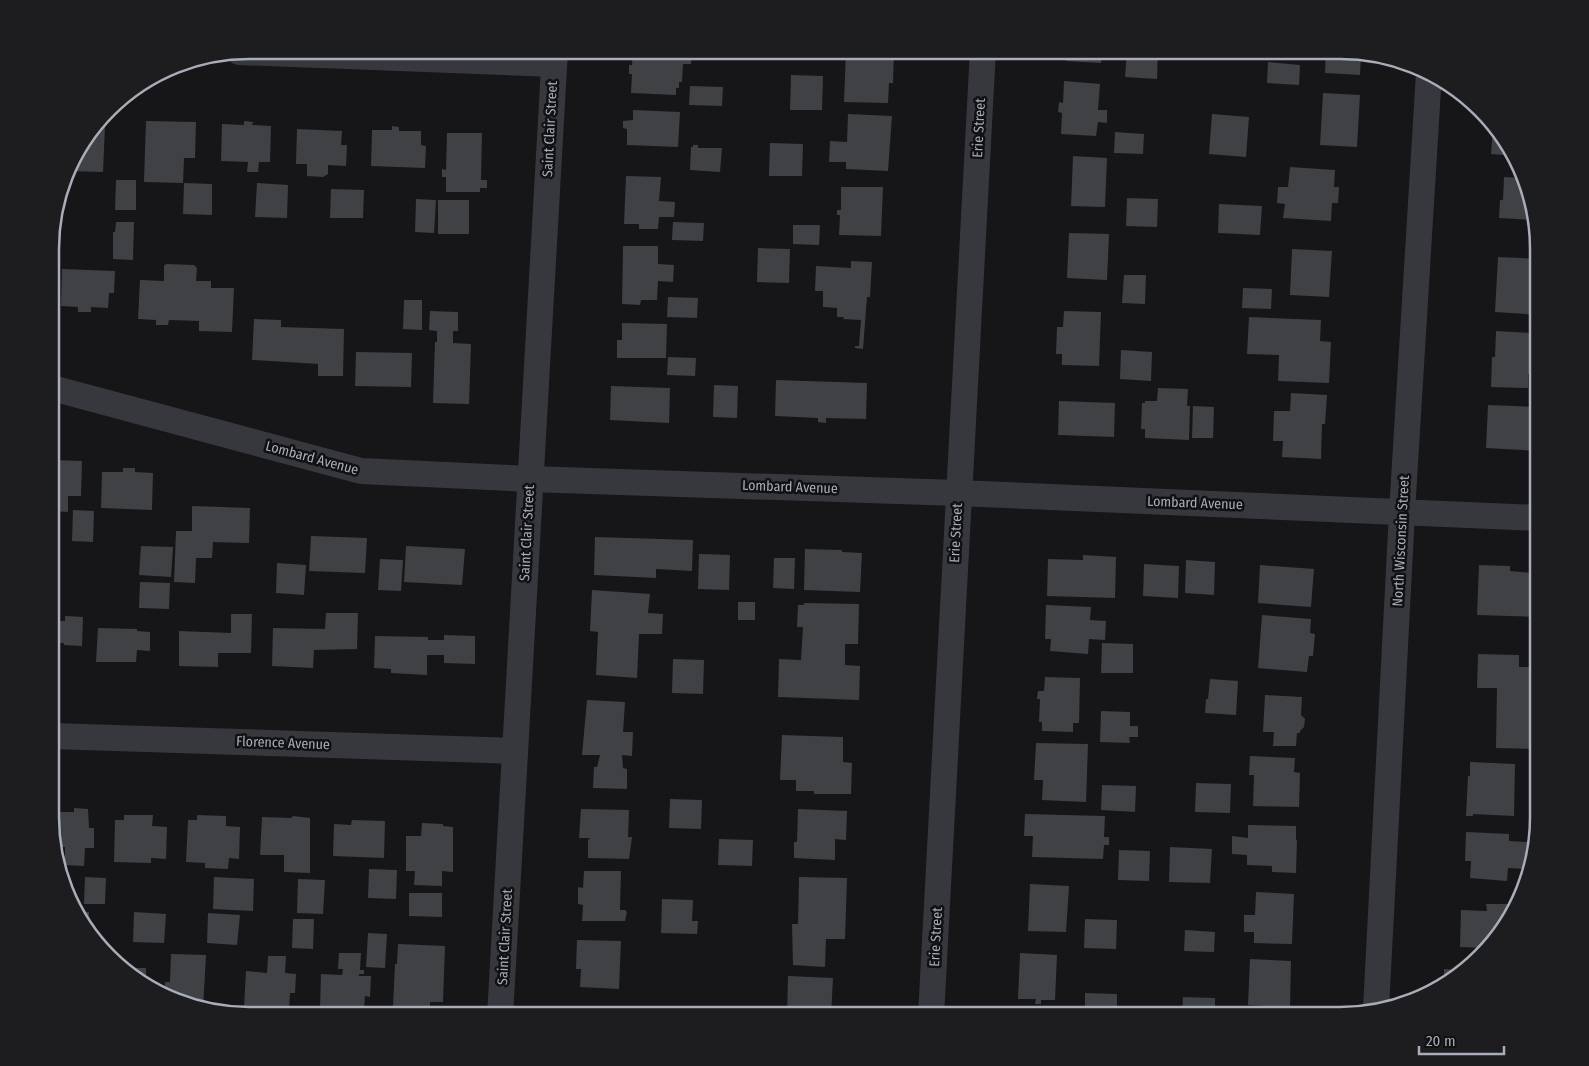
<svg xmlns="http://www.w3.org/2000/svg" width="1589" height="1066" font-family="'Fira Sans Condensed',sans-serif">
<rect width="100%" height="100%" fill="#161618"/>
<path fill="#404145" d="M633 50H692L691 64H683L682 82H679V88H676V95L631 93 632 74H629V65H632Z
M846 50H894L893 83H889L888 103 844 102Z
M1067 50H1102L1101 63 1066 61Z
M1127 50H1158L1157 79 1125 77Z
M1326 50H1341L1361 53 1360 75 1325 73Z
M1268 62 1300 65 1299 85 1267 83Z
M791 75 823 76 822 110H790Z
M1064 81 1100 84 1098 110H1107V123L1098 122 1096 136 1061 134 1062 113 1058 112 1059 102 1063 103Z
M690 86 723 87 722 106 689 105Z
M1323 93 1360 95 1357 147 1320 145Z
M633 110 680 112 678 147 627 145V129L623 128V121L633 120Z
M848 114 892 116 888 171 846 169V162H829L830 141 847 142Z
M1212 114 1249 117 1246 157 1209 154Z
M146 121 196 122 195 158H184L183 183 144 182Z
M244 121 253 122 252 125 271 126 270 162H259L258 172H247L248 162 221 161 222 124 244 125Z
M97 126H105L103 172 69 171 71 160Z
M392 126 399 127V131H421V145L426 146 425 168 371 166 372 130H392Z
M297 129 342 131 341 145H347L346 166 328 165V174L323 177 307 176V164H296Z
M1493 129 1513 149 1515 156 1491 154Z
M1115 132 1144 134 1143 154 1114 153Z
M447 133H482L481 180H487V188H480V192H446V177H442V169L446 170Z
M770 143 803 144 802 176H769Z
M693 145H698V148H722L720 172 690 170 691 147H693Z
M1073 156 1107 158 1105 207 1071 206Z
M1290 167 1335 170 1334 187H1339L1338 203H1332L1331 221 1283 218 1285 204 1277 203 1278 187H1288Z
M626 176 661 177 659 201 675 202 674 217H659L658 229H639V224H624Z
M1504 177 1521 178 1534 220 1499 218 1500 200H1503Z
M116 180H136V210H115Z
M184 183 212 184V215L183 214Z
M257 183 288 185 287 218 255 217Z
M841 187H883L881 236 839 235 840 215H837V210H841Z
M331 189 364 190 363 218H330Z
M1127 198 1158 199 1157 227 1126 226Z
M416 199 436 200 434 233 415 232Z
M438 200H469V234H438Z
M1219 204 1262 206 1260 235 1218 233Z
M54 214 56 215 55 248H52V223Z
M116 222H134L133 260 113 259V232H115Z
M673 222 704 223 703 241 672 240Z
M793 225H820L819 245 793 244Z
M1069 233 1109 234 1107 280 1067 278Z
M623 246H658V264L674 265 673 282 658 281 657 300H641L640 305 622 304Z
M758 248 790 249 789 283 757 282Z
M1292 249 1332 251 1329 297 1290 295Z
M1498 257 1539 259V315L1495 312Z
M851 261 872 262 870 297H867L863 349 855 348V346H859L861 320 843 319 844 317H837V308L823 307V291H815L816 266 851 268Z
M166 264 194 265 197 268 196 281H211V288H234L232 332 199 331V321L169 320 168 325H156V320L138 319 140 280 164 281V266Z
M62 269 115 271 114 293H109L108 308 91 307V312H78V307L61 306Z
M1124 275H1146L1145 304 1122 303Z
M1243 288 1272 289 1271 309 1242 308Z
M668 297 698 298 697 318 667 317Z
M404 300H422V330L403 329Z
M430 311 458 312V331H453V343L471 344 469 404 433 403 435 342H437V331L429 330Z
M1064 311 1101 312 1099 366 1062 365V354H1056L1057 327H1063Z
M1249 317 1321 320 1320 341 1331 342 1329 383 1278 381 1279 355 1247 354Z
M254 319 281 320V327L344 329 343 376H318V364L252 360Z
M622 323 667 324 666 358H617V340H622Z
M1496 331 1531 333V339H1539V374H1528V388L1491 387 1492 357H1495Z
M1121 350 1152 352 1151 381 1120 379Z
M356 352 412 353 411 387 355 386Z
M668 357 696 358 695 376 667 375Z
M776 380 867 383 866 419 826 418V423L818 422V418L775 416Z
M714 385 738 386 737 418 713 417Z
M611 386 670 388 669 423 610 420Z
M1158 388 1188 389 1187 406H1190L1189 440 1145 438V429H1141L1142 403H1145V401H1157Z
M1291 393 1327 395 1325 424H1322L1321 459 1282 457 1283 441H1273L1274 411H1290Z
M1059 401 1115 403 1114 437 1058 435Z
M1488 405 1539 407V451L1486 448Z
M1193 406 1214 407 1213 438H1192Z
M52 460 82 461 81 496H68V512L52 511Z
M123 468H135V472L153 473 152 510 101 508 102 472H123Z
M192 506 250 508 249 543 213 542 212 558H196L195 583 174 582 176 531H192Z
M73 510 94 511 93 542 72 541Z
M311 536 367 538 365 573 309 571Z
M595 537 693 540 692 571 656 569V578L594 575Z
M141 546 173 547 171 577 139 575Z
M406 546 465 549 462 585 404 582Z
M805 549 842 550V552L862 553 860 592 804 590Z
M699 554 730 555 729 590 698 589Z
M1083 555 1116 557 1115 598 1047 596 1048 559 1083 560Z
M774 558H795L794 589 773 588Z
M380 559 403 560 401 591 378 590Z
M1186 560 1215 562 1214 595 1185 593Z
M277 563 306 565 304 595 276 593Z
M1144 564 1179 566 1178 598 1143 596Z
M1260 565 1314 569 1311 607 1258 603Z
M1479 565 1510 566V571L1532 573V567L1539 568V617L1477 615Z
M140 582 170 583 169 609 139 608Z
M592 590 650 594 648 613 663 614 662 634H639L637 678 596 675 598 632 590 631Z
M738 602H755V620H738Z
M804 603 859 604 858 644H845V665L860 666 859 700 778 697 779 659 801 660 803 627H797L798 605H804Z
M1046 605 1091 607 1090 620 1106 621 1105 640 1089 639 1088 654 1050 651 1051 639H1045Z
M52 609 56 610V621H65V616L83 617 82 646 64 645V643H55L54 655H52Z
M326 613H358L357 649 314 650 313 668 272 666 273 628 325 629Z
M231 614H252L251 653H218V667L179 666V631L231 633Z
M1262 615 1311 619 1310 633 1315 634 1313 656H1309L1307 672 1258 668Z
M98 628 137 629V631L150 632V651L137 650 136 662H96Z
M444 635 475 636V664L444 663V655H427V675L391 673V669L374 668 375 636 428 637V640H444Z
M1102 643 1133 644V673H1101Z
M1478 654 1519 655V667H1539V749L1496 748 1497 688H1477Z
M673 659 704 660 703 694 672 693Z
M1045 677 1080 678 1079 723H1073V732L1042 731V722H1039L1040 699H1037L1038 691H1044Z
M1210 679 1238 681 1236 715 1205 713 1206 699H1208Z
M1265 695 1302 697 1301 715 1305 719 1304 727 1300 731V733H1297L1296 746H1273L1274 732H1263Z
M587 700 625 702 623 732H633L632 756 622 755 623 768 627 769V789L593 788 594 767H597L600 755H582Z
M1101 711 1130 712V726H1138V737H1129L1130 743 1100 742Z
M782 735 843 737V762L852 763 851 794H814V791H796V780H780Z
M1036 743 1088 744 1086 802 1042 800 1043 780H1034Z
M1250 756 1295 758 1294 772 1300 773 1299 807 1253 806 1254 775H1249Z
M1470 762 1515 764 1514 816 1473 814V816H1466L1468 776H1470Z
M1196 783 1231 784 1230 813 1195 812Z
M1102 785 1136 786 1135 812 1101 810Z
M670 799 702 800 701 829 669 828Z
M74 808 88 809 89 828H94V848H85L84 866 65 865V847H53L52 843V812H74Z
M581 809 629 810 628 837H632L629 859 588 858V840L590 838H579Z
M798 809 847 811 846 840 835 839V860L794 858V842H797Z
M1025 814 1105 816 1104 837H1109V845H1104L1103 859 1032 857 1033 836H1024Z
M124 815H153L152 826 167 827 166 859 151 858V863L114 862 115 820H124Z
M197 815 226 816V826L240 827 239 859 229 858 228 869 205 868V863L186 862 188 820H197Z
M293 816 310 818V873L284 872V855H260L262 817 291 818Z
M352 820 385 821 384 858 333 856 334 824 351 825Z
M422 823 443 824V826L453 827V872L442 871V886L414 885 415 871H406V836H421Z
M1248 825 1296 826V840H1297L1296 873 1272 872V866L1247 865V855L1232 854V836L1248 838Z
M1466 832 1509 834V841L1528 842 1526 869 1508 868 1507 881 1470 878 1471 861H1465Z
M719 839 753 840 752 866 718 865Z
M1170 847 1212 849 1210 883 1169 882Z
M1119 850 1150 851 1149 881 1118 880Z
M369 869 397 870 396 899 368 898Z
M584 871H621L620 910H625L627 912 625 921H582L583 905 578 904V887L583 888Z
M85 877 106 878 105 904H84Z
M214 877 254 879 253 911 213 909Z
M799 877 847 878 845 939H826L825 967 793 965 792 924H798Z
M298 879 325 880 323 914 297 913Z
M1030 884 1069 886 1066 932 1028 931Z
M1256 892 1294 894 1292 944 1254 943V932H1244V915H1255Z
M409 893H442V917L409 916Z
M662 899 693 900 692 921H698L697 934 661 933Z
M1486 904H1517L1505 928 1484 948 1460 947 1461 910 1487 911Z
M75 911 89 912 88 929 77 917Z
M134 912 166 914 164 943 133 942Z
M208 913 240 915 237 945 207 943Z
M293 919H314L313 949 292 948Z
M1085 919 1117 920 1116 949 1084 948Z
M1185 930 1215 932 1214 952 1184 951Z
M368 933 387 934 385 968 366 967Z
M577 940 621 941 619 989 580 987 581 969H576Z
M398 944 445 946 443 1002H430V1013L412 1014 410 1012 402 1011 403 1006H393L395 964H397Z
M339 953H361L360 970H364V974H359V976H371L370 997 365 996 364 1010H367L366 1016H336V1010H320L321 974 342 975 343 969H338Z
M1020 953 1057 955 1055 1000H1041V1004H1035L1036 999H1018Z
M171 954 206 955 203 1009 185 1006 169 998V988L165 987V982H170Z
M268 956H286L285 973 296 974 295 993H290L289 1009 274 1008 273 1013 259 1012V1008L244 1007 246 971 267 973Z
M1250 959 1291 961 1290 1007 1248 1005Z
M124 968H146V986L138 982Z
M1444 969 1461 970 1444 986Z
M788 976 833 978 831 1016H787Z
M1085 993 1117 994V1015L1085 1013Z
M1183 997 1215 998V1016H1182Z
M577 1007 635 1009V1016H576Z"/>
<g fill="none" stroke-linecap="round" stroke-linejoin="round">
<path stroke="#37383d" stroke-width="26" d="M239 52 554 64
M52 388 361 471 530 479 958 493 1539 518
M52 736 515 751
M1376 1009 1402 512 1429 73
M500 1016 555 50
M931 1016 983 50"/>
</g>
<g text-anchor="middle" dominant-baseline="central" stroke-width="5" stroke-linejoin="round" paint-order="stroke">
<g font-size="14" fill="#a8adb8" stroke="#111113">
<text transform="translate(979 128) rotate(-87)">Erie Street</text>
<text transform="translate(550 129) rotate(-87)">Saint Clair Street</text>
<text transform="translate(312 458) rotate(15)">Lombard Avenue</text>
<text transform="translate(790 487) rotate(2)">Lombard Avenue</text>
<text transform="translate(1195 503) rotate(2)">Lombard Avenue</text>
<text transform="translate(527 533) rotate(-87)">Saint Clair Street</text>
<text transform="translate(956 533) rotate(-87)">Erie Street</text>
<text transform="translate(1401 541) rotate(-87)">North Wisconsin Street</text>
<text transform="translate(283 743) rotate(2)">Florence Avenue</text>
<text transform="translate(505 937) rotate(-87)">Saint Clair Street</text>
<text transform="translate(936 937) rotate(-87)">Erie Street</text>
</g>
</g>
<path d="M0 0H1589V1066H0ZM249 59H1340A190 190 0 0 1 1530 249V817A190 190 0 0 1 1340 1007H249A190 190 0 0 1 59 817V249A190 190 0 0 1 249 59Z" fill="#1d1d20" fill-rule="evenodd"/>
<path fill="none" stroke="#a8adb8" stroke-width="2.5" d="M249 59H1340A190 190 0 0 1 1530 249V817A190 190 0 0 1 1340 1007H249A190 190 0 0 1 59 817V249A190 190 0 0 1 249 59Z"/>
<path d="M1419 1046v8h85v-8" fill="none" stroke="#a8adb8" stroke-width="2.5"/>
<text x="1426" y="1046" font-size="15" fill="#a8adb8" stroke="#111113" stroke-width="4" paint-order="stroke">20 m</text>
</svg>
